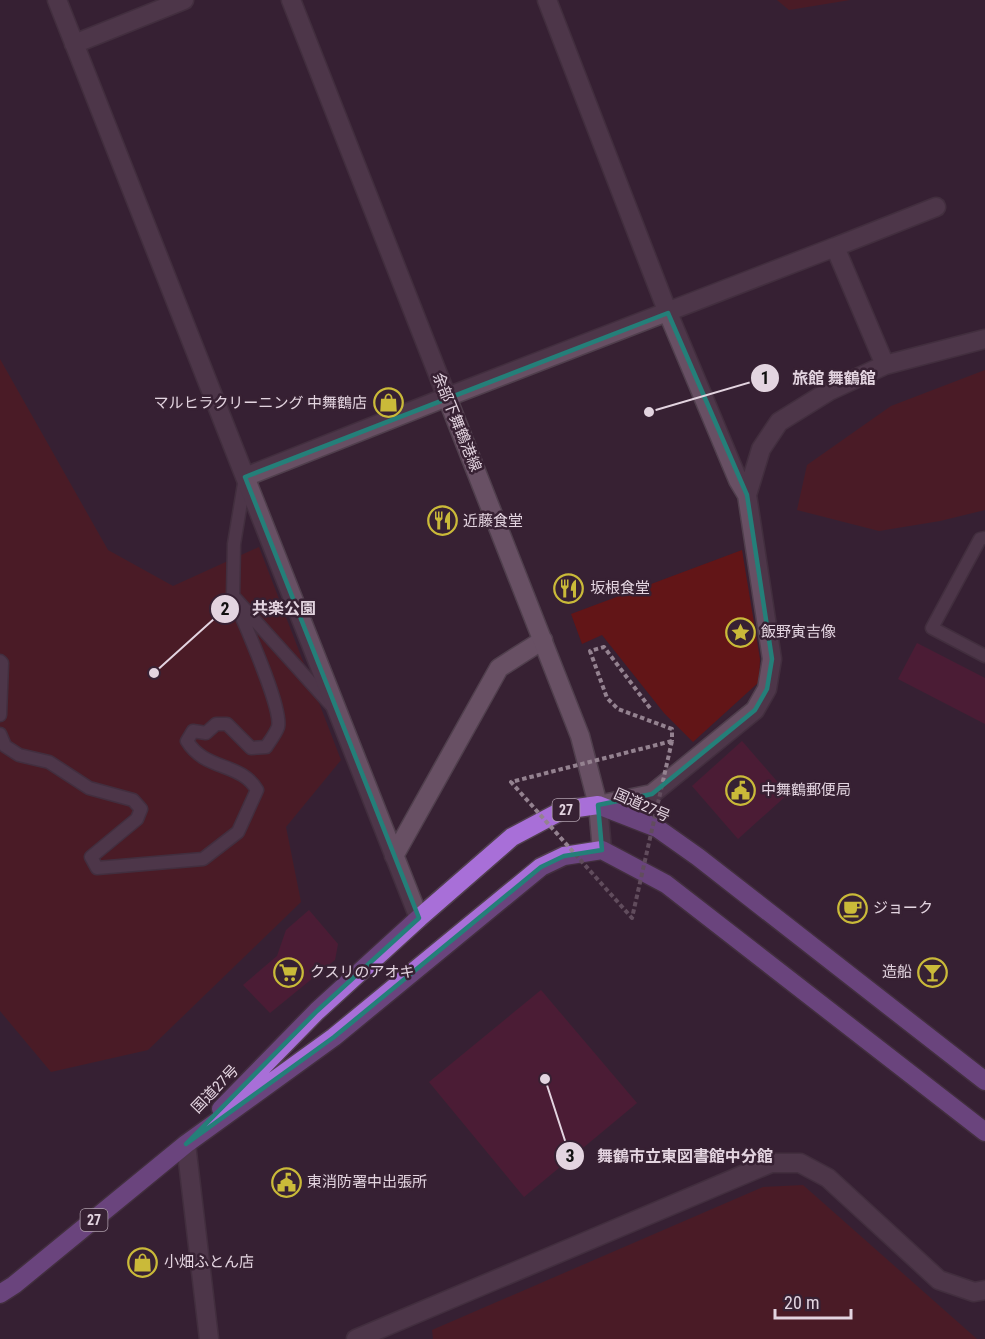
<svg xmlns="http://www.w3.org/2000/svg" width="985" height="1339" font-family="'Roboto Condensed','Noto Sans JP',sans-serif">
<rect width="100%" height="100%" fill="#372133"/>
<path fill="#621517" d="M777 0H850L789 10Z
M0 359 108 550 173 586 259 547 341 760 286 827 301 902 148 1050 51 1072 0 1011Z
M985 370V510L940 521 879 531 797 510 807 465 891 406Z
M742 550 760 659 759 682 693 742 664 713 602 635 582 644 571 614Z
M803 1185 977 1339H433L432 1330 763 1187Z"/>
<path fill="#651738" d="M917 643 985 678V724L898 679Z
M742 741 788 794 738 839 692 786Z
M309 910 338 944 335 960 270 1013 243 985 277 956 286 930Z
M541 990 637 1103 524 1197 429 1082Z"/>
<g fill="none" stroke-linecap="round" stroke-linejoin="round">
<defs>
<path id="lane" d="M985 538 980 539 932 628 985 656
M233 596 234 544 245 478
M0 661 2 663 0 715
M0 734 5 746 19 755 49 762 89 788 133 800 141 809 137 819 91 857 97 868 203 859 238 832 257 790C241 762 205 771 187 741L193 731 206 733 216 724H227L251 748 266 747C270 741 276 733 278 727 283 707 242 619 233 596L331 705"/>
<path id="street" d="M57 0 419 918
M547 0 668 313 738 480 747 495 772 659 767 689 755 710 652 794 598 805
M74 44 184 0
M835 247 936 207
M245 477 447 397 835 247 885 365
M747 495 761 449 779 422 829 391 885 365 985 339
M394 856 499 668 543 640
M186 1144 209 1339"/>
<path id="secondary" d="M291 0 580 736 598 805 602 850
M356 1339 771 1163H800L828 1178 939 1280 974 1292 985 1290"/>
<path id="highway" d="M221 1109 317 1011 419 918 512 837 563 810 598 805 657 828 698 857 985 1081
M0 1294 14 1285 186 1144 334 1037 541 867 564 856 602 850 666 884 985 1132"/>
</defs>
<use href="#lane" stroke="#503f4d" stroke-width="15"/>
<use href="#street" stroke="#503f4d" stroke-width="21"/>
<use href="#secondary" stroke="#503f4d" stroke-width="21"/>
<use href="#highway" stroke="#503f4d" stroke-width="21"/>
<path stroke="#948290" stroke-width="4" stroke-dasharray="4.5 3" stroke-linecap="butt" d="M650 708 604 647 590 651 607 698 618 709 672 729V741"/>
<use href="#lane" stroke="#685064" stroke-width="12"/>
<use href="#street" stroke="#685064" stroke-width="18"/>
<use href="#secondary" stroke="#685064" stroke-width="18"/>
<use href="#highway" stroke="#a86fd8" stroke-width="18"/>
<path stroke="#948290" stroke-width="4" stroke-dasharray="4.5 3" stroke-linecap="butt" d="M672 741 632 918 511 782Z"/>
</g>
<path d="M0 0H985V1339H0ZM668 313 747 495 772 659 767 689 755 710 652 794 598 805 602 850 564 856 541 867 334 1037 186 1144 317 1011 419 918 245 477Z" fill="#372133" fill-opacity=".55" fill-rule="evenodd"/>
<path fill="none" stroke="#247f79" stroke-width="4.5" stroke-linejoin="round" d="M668 313 747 495 772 659 767 689 755 710 652 794 598 805 602 850 564 856 541 867 334 1037 186 1144 317 1011 419 918 245 477Z"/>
<defs>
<symbol id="shop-ring" viewBox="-11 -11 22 22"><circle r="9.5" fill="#372133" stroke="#caba39" stroke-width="1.5"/><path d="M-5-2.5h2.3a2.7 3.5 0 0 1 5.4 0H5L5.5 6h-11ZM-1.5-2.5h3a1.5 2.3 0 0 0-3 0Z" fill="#caba39"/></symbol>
<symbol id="restaurant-ring" viewBox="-11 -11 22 22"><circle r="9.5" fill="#372133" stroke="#caba39" stroke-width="1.5"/><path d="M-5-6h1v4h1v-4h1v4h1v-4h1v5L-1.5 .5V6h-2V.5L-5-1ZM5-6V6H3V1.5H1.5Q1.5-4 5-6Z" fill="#caba39"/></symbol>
<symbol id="sight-ring" viewBox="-11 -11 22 22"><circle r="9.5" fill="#372133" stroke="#caba39" stroke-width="1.5"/><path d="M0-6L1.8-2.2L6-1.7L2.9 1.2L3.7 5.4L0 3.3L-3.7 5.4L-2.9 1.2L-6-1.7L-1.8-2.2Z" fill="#caba39"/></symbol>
<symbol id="civic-ring" viewBox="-11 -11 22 22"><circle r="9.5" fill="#372133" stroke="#caba39" stroke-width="1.5"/><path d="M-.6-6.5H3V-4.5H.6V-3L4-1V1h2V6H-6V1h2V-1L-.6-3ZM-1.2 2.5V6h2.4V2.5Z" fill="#caba39"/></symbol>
<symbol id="cafe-ring" viewBox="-11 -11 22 22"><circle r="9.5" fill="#372133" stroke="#caba39" stroke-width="1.5"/><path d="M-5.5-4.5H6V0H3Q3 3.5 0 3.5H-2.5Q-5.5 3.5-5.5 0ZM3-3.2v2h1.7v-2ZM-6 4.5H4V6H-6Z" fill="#caba39"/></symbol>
<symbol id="supermarket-ring" viewBox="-11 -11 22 22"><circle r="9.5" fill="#372133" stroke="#caba39" stroke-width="1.5"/><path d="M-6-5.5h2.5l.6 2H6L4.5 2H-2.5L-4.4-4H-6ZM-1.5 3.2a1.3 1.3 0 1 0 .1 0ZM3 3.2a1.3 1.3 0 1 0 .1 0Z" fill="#caba39"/></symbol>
<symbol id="bar-ring" viewBox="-11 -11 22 22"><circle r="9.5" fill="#372133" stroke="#caba39" stroke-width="1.5"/><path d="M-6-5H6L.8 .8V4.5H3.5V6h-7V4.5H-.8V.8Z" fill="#caba39"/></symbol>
</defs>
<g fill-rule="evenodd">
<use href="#shop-ring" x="372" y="386" width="33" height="33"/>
<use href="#restaurant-ring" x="426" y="504" width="33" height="33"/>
<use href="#restaurant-ring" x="552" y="572" width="33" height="33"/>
<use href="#sight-ring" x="724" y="616" width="33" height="33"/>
<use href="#civic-ring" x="724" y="774" width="33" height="33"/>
<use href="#cafe-ring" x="836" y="892" width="33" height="33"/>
<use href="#supermarket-ring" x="272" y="956" width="33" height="33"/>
<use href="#bar-ring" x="916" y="956" width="33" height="33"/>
<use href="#civic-ring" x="270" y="1166" width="33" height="33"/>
<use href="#shop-ring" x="126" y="1246" width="33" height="33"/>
</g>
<g text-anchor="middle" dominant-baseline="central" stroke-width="5" stroke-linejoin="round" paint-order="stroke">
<g fill="#372133" stroke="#af9eac" stroke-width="1.5">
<rect x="552.5" y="799" width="27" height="22" rx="4.5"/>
<rect x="80.5" y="1209" width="27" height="22" rx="4.5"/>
</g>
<g font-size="14" font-weight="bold" fill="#e3d4e0">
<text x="566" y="810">27</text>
<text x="94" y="1220">27</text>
</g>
<g font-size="15" fill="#e3d4e0" stroke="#372133" text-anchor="start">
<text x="367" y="403" text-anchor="end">マルヒラクリーニング 中舞鶴店</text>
<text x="463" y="521">近藤食堂</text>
<text x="590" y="588">坂根食堂</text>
<text x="761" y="632">飯野寅吉像</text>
<text x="761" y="790">中舞鶴郵便局</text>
<text x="873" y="908">ジョーク</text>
<text x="310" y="972">クスリのアオキ</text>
<text x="912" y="972" text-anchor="end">造船</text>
<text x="307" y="1182">東消防署中出張所</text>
<text x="164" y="1262">小畑ふとん店</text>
</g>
<g font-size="15" fill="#e3d4e0" stroke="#372133">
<text transform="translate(457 422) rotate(68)">余部下舞鶴港線</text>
<text transform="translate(642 805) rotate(24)">国道27号</text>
<text transform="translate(215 1089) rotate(-46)">国道27号</text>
</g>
</g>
<path fill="none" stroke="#e3d4e0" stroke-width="2" d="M649 412L765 378M154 673L225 609M545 1079L570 1156"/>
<g fill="#e3d4e0" stroke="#372133" stroke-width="2">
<circle cx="649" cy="412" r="6"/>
<circle cx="154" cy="673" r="6"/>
<circle cx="545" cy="1079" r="6"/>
<circle cx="765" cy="378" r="15"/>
<circle cx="225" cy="609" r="15"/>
<circle cx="570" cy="1156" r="15"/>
</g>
<g font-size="18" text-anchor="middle" font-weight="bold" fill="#111">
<text x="765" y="384">1</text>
<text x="225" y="615">2</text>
<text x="570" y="1162">3</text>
</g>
<g font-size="16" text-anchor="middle" font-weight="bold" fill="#e3d4e0" stroke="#372133" stroke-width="5" stroke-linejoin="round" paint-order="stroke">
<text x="834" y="384">旅館 舞鶴館</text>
<text x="284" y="614">共楽公園</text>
<text x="685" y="1162">舞鶴市立東図書館中分館</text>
</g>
<path d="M775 1309v9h76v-9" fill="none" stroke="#e3d4e0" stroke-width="3"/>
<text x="784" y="1309" font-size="18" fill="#e3d4e0" stroke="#372133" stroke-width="4.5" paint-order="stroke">20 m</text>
</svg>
